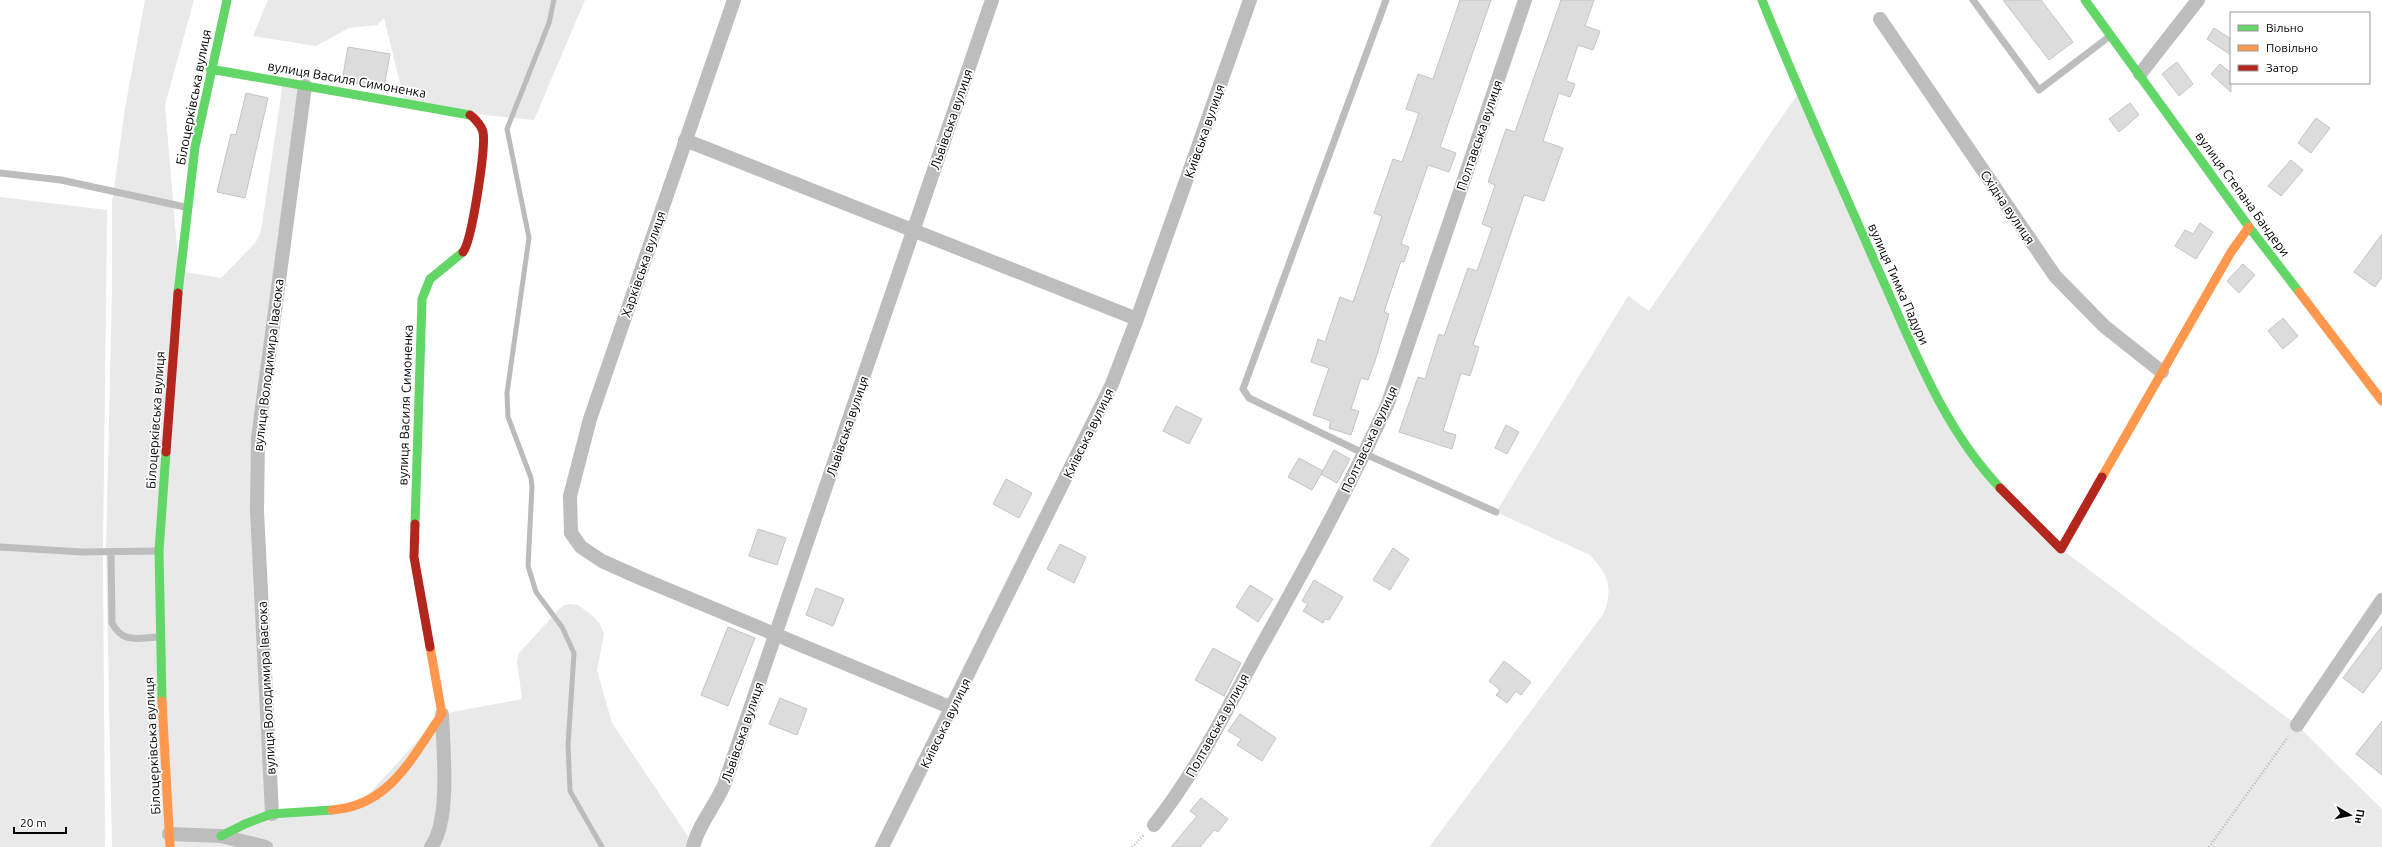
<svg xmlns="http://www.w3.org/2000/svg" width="2382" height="847" font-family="Ubuntu,sans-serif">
<rect width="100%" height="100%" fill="#fff"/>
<path fill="#e9e9e9" d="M145 0H194L165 105 179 271 221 278 256 242 261 231 283 82 305 86 258 438 272 814 359 805 442 714 522 699 517 661 519 653 562 606 569 604 578 605 593 616 600 624 604 634 597 670 612 723 695 847H112L106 551 112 290V203L125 108Z
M268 0H585L534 120 465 113 405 103 384 18 377 25 349 28 316 46 253 36Z
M1799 92 1950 423 2061 549 2297 725 2382 809V847H1429L1604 613C1613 586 1609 576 1590 555L1496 512 1628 296 1649 311Z
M0 197 107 210 103 552 105 847H0Z"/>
<path fill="#bbb" d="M593 828 605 847H599Z"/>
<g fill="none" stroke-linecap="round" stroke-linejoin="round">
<path stroke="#bbb" stroke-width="5" d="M554 0 549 23 507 129 529 238 507 393 508 417 531 478 532 487 528 566 536 592 562 627 574 653 568 745 570 791 602 847"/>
</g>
<path fill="#dcdcdc" stroke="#c4c4c4" d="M1460 0H1491L1440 147 1456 153 1449 172 1428 165 1401 244 1409 247 1404 262 1401 261 1384 312 1389 314 1376 358 1368 380 1361 378 1351 409 1359 411 1351 435 1329 428 1331 421 1313 415 1329 368 1311 362 1318 339 1325 342 1340 297 1353 302 1382 216 1374 213 1393 159 1402 162 1419 113 1406 109 1418 74 1433 79Z
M1561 0H1594L1585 26 1600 31 1593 50 1578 45 1566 81 1575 84 1570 97 1559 93 1543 141 1563 148 1544 201 1524 195 1473 345 1479 347 1470 376 1461 373 1443 431 1456 435 1452 449 1399 432 1418 377 1425 379 1439 334 1444 336 1468 268 1477 271 1492 228 1482 224 1495 185 1488 182 1506 129 1515 132Z
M2003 0H2041L2073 42 2049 60Z
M2214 28 2231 39V55L2207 39Z
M348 47 390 54 384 88 342 81Z
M2177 62 2193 84 2179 96 2162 74Z
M2220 64 2231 73V92L2211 74Z
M246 93 268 98 245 198 217 192 231 134 236 135Z
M2130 103 2139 115 2119 132 2109 119Z
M2316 118 2330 128 2311 153 2298 143Z
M2291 160 2303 170 2281 196 2268 186Z
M2200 223 2213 232 2196 259 2175 246 2185 230 2193 234Z
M2382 234V277L2375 287 2354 272Z
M2243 264 2255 275 2239 293 2227 281Z
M2283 318 2298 336 2283 349 2268 331Z
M1176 406 1202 419 1189 444 1163 431Z
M1506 425 1519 432 1507 454 1495 448Z
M1334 450 1350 459 1337 483 1321 474Z
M1299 458 1323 471 1312 490 1288 477Z
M1006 479 1032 493 1019 518 993 504Z
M758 529 786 538 777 565 749 556Z
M1060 544 1086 557 1074 583 1047 569Z
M1393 548 1409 559 1390 590 1373 580Z
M1314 580 1343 597 1329 620 1325 619 1323 623 1303 611 1308 604 1302 601Z
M1250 585 1273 599 1258 622 1236 607Z
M816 588 844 599 833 626 806 615Z
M2382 626V668L2363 693 2343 678Z
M728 627 755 638 728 706 701 695Z
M1213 648 1241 663 1224 696 1195 680Z
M1504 661 1531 682 1521 695 1516 691 1507 703 1496 695 1500 690 1489 681Z
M780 698 807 709 797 735 769 724Z
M1240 714 1276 738 1262 761 1237 745 1241 739 1228 731Z
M2382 721V775L2356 754Z
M1201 798 1228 819 1218 832 1214 830 1200 847H1171L1197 816 1190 811Z"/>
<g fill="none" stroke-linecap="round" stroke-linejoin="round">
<path stroke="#b8b8b8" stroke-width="2.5" stroke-dasharray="1 2" stroke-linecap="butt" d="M1132 847 1144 835
M2209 847 2288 737"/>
<path stroke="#bdbdbd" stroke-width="7" d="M1386 0 1243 389 1249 398 1365 454 1496 512
M1973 0 2039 90 2110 36
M0 173 61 180 185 207
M0 547 82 552 157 551
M111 552 112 623C123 644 138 638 159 637"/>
<path stroke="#bdbdbd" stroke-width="14" d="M734 0 590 419 570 496 571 533 581 547 602 561 640 578 952 708
M1880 19 2055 276 2104 326 2162 372
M2140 74 2198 0
M685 140 1137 319
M2297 725 2382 600
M272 814 257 511 258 438 305 86
M1154 825C1196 772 1226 711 1258 652 1304 570 1349 488 1388 403L1525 0
M169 834 221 836 266 847
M431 847C451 820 443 748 442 714
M693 847C698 825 715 806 724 785L992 0
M882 847 1112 384 1137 319 1250 0"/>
<path stroke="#63d668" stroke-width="9" d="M1762 0C1798 90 1838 178 1877 267 1912 344 1941 425 2000 488
M2085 0 2249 227 2299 292
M210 69 470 115
M178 293 195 147 227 0
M415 524 422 299 430 279 463 252
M162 701 159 551 166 452
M221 836 245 824 271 814 332 810"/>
<path stroke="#ff974d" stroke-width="9" d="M2299 292 2382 401
M2102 477 2231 252 2249 227
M162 701 170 847
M332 810C390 806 412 757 442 714L430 647"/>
<path stroke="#b3261e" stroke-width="9" d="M463 252C472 241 486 147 483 132 482 127 475 118 470 115
M166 452 178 293
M2000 488 2061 549 2102 477
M415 524 414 557 430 647"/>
</g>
<g text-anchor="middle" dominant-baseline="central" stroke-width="3.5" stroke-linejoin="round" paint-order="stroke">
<g font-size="13" fill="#000" stroke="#fff">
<text transform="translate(347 79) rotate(10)">вулиця Василя Симоненка</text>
<text transform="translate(193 97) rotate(-79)">Білоцерківська вулиця</text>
<text transform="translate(951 119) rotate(-71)">Львівська вулиця</text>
<text transform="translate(1204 131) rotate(-71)">Київська вулиця</text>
<text transform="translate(1479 135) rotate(-71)">Полтавська вулиця</text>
<text transform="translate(2243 194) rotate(54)">вулиця Степана Бандери</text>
<text transform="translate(2008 207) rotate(56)">Східна вулиця</text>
<text transform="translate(643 264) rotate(-71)">Харківська вулиця</text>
<text transform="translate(1899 284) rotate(66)">вулиця Тимка Падури</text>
<text transform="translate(268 365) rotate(-83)">вулиця Володимира Івасюка</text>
<text transform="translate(405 405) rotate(-88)">вулиця Василя Симоненка</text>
<text transform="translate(155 420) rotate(-86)">Білоцерківська вулиця</text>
<text transform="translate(847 426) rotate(-71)">Львівська вулиця</text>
<text transform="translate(1088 433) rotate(-64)">Київська вулиця</text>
<text transform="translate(1369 439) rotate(-65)">Полтавська вулиця</text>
<text transform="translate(266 688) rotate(-93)">вулиця Володимира Івасюка</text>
<text transform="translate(945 723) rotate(-64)">Київська вулиця</text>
<text transform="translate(1217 725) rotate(-61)">Полтавська вулиця</text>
<text transform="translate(742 732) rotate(-71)">Львівська вулиця</text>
<text transform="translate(152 746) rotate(-93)">Білоцерківська вулиця</text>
</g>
</g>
<rect x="2230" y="12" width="140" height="72" fill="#ffffff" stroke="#999999"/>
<rect x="2238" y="25" width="20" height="6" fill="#63d668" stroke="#999999"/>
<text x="2266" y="32" font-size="12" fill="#000000">Вільно</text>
<rect x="2238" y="45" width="20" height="6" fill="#ff974d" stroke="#999999"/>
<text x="2266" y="52" font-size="12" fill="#000000">Повільно</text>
<rect x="2238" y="65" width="20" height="6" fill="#b3261e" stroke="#999999"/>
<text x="2266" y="72" font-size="12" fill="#000000">Затор</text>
<g transform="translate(2350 815) rotate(99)" stroke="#ffffff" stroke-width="3" paint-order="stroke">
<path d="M0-3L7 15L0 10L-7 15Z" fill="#000000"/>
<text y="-6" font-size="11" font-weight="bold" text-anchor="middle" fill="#000000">Пн</text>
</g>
<path d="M14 827v6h52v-6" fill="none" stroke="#000000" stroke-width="2"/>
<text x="20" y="827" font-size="12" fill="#000000" stroke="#ffffff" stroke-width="3" paint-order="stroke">20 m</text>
</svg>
